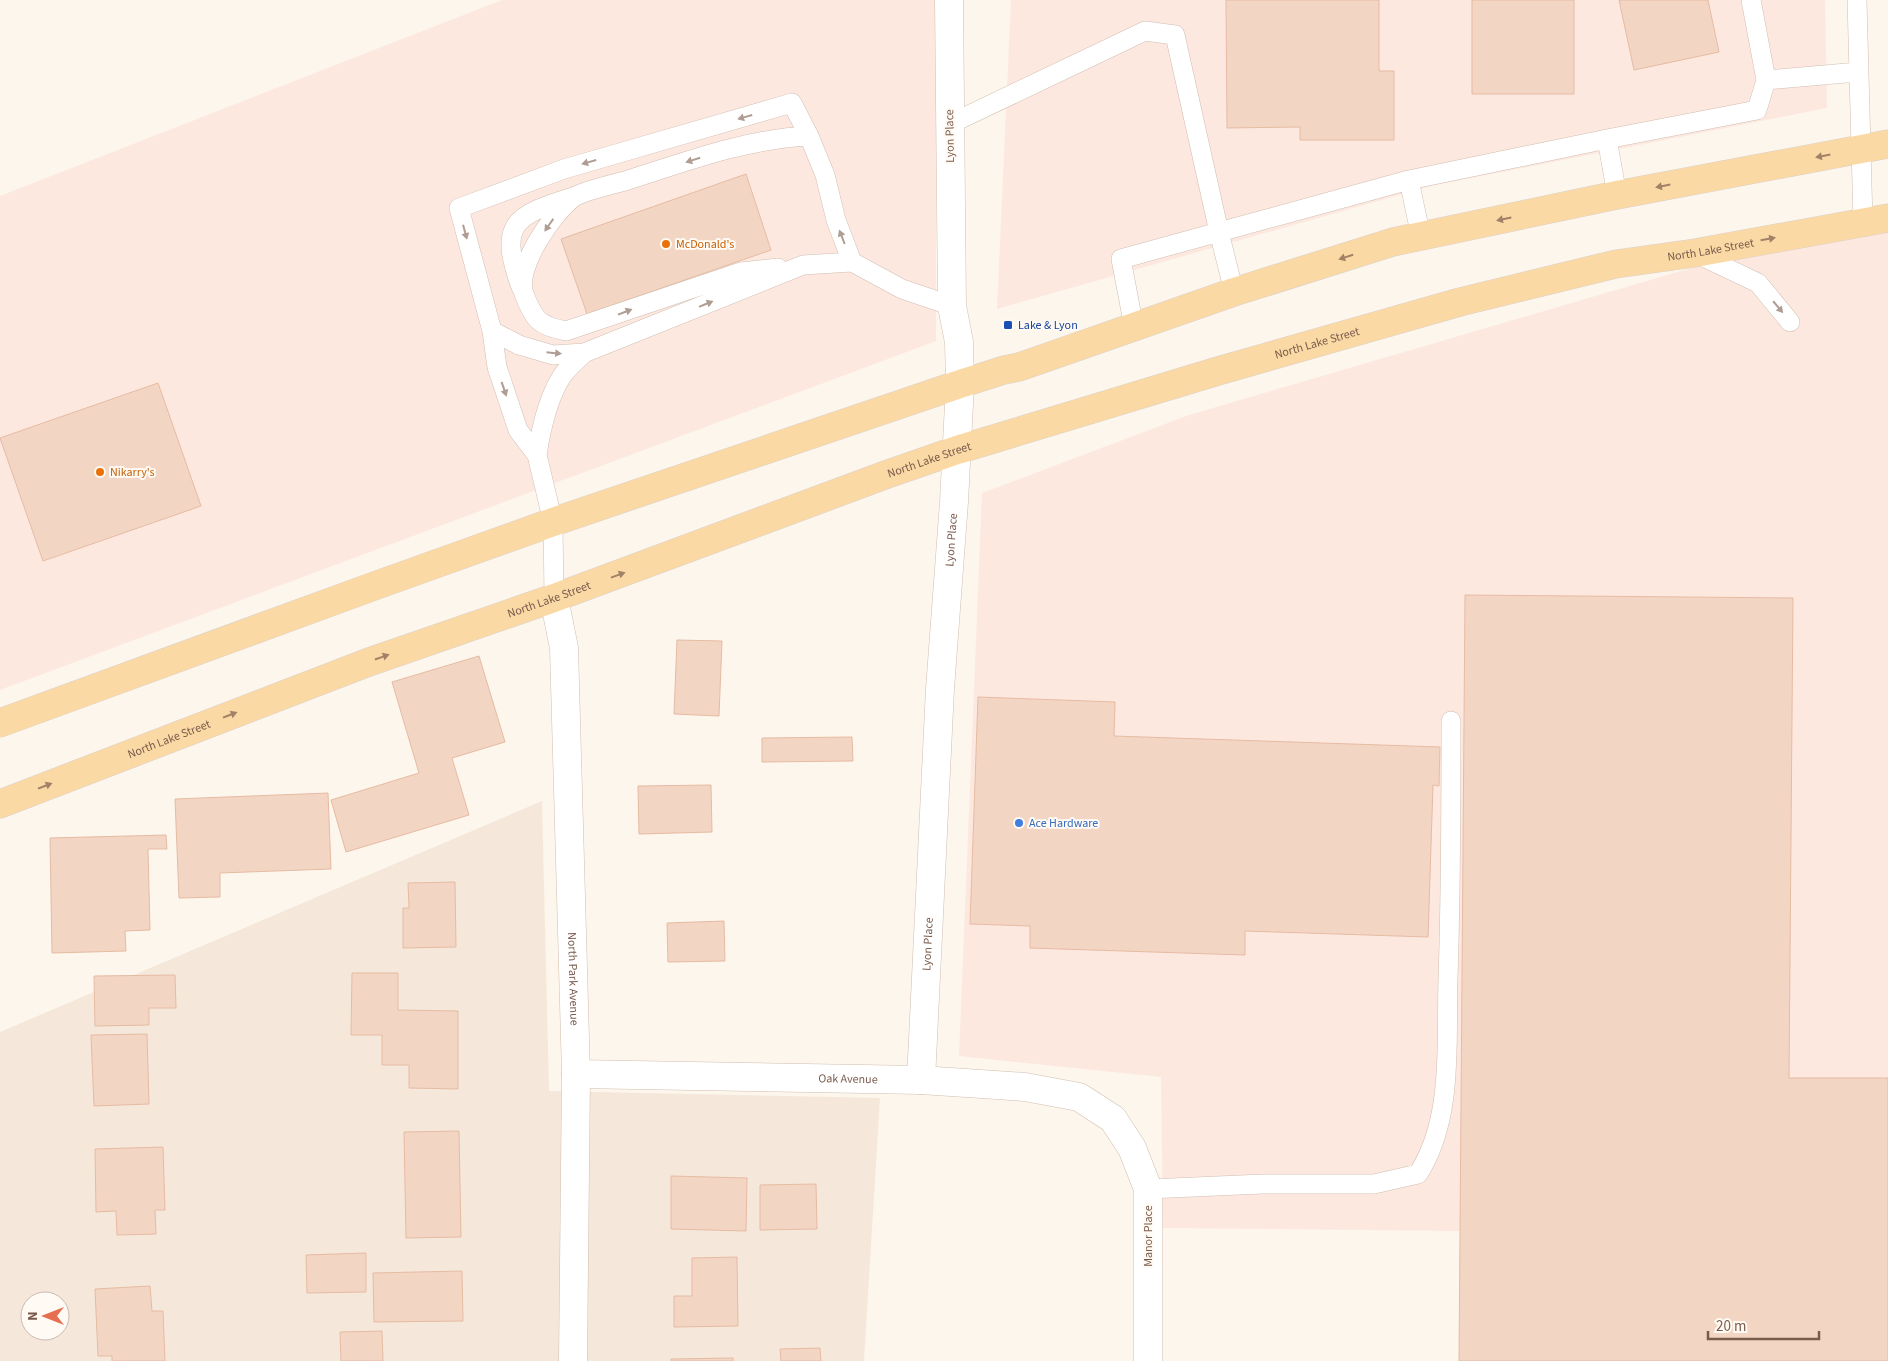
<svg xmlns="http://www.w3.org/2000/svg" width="1888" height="1361" font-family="'Source Sans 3',sans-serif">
<rect width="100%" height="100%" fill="#fdf6ec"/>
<path fill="#f5e8da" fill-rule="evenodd" d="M542 801 549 1091 880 1098 864 1361H0V1032ZM30 1301H60V1331H30Z"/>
<path fill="#fde8e0" d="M502 0H936V341L0 690V196Z
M1011 0H1825L1827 108 1431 186 997 309Z
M1888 232V1361H1459L1460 1231 1163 1228 1161 1077 959 1056 982 493 1189 415 1708 263Z"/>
<path fill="#f3d5c3" stroke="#e6bba3" d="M1226 0H1379V71H1394V140H1300V127L1227 128Z
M1472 0H1574V94H1472Z
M1619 0H1708L1719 52 1634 70Z
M746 174 771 250 587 314 561 239Z
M158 383 201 506 43 561 0 438Z
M1465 595 1793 598 1789 1078H1888V1361H1459Z
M677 640 722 641 719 716 674 714Z
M479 656 505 742 452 758 469 815 346 852 331 800 419 773 392 682Z
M978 697 1115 702 1114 736 1440 747 1439 786 1433 785 1428 937 1245 931V955L1030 948V926L970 924Z
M852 737 853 761 762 762V738Z
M711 785 712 832 639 834 638 786Z
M328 793 331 869 220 873V897L179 898 175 799Z
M166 835 167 849H148L150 930 125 931 126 951 52 953 50 838Z
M455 882 456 947 403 948V908H409L408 883Z
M724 921 725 961 668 962 667 923Z
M352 973H398V1010L458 1011V1089L409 1088V1065H382V1035H351Z
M175 975 176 1008H149V1025L95 1026 94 976Z
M147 1034 149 1104 94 1106 91 1035Z
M459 1131 461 1237 406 1238 404 1132Z
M163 1147 165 1210H155L156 1234 117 1235 116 1211 96 1212 95 1149Z
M671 1176 747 1178 746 1231 671 1229Z
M816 1184 817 1229 760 1230V1185Z
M366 1253V1292L307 1293 306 1255Z
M737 1257 738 1326 674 1327V1296H692V1258Z
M462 1271 463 1321 374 1322 373 1273Z
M150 1286 152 1311H163L165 1361H112V1356H98L95 1289Z
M382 1331 383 1361H341L340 1332Z
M820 1348 821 1361H781L780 1349Z
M733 1358V1361H671V1359Z"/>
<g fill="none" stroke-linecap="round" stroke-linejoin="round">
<defs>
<path id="service" d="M1751 0 1766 80 1858 72
M1857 0 1863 222
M950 124 1145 31 1175 35 1219 232 1121 259 1134 327
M1617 195 1607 139 1757 110 1766 80
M1421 237 1409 180 1607 139
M1695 253 1758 283 1790 322
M852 262 902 289 952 306
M778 268 741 272 566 331C539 326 534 320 524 294 514 269 553 212 574 197 582 192 613 184 625 181 685 162 745 139 809 136
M521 287C498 224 514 215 573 197
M1234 292 1219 232 1409 180
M492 331 519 345 553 355 584 353 803 265 852 262 836 220 825 175 809 136 792 103 564 169 459 208 492 331 497 367 518 430 537 455 553 522 554 598
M537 455C541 428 548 398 562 376 568 367 577 360 584 353
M1148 1189 1263 1184H1374L1418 1174C1454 1119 1446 1041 1448 978 1451 892 1451 806 1451 721"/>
<g id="minor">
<path id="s1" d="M554 598 564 648 576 1074 573 1361"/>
<path id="s2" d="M576 1074 921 1080 1025 1087 1079 1097 1113 1119 1132 1148 1148 1189V1361"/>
<path id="s3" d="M921 1080 940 689 954 502 960 384 959 342 952 306 949 0"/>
</g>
<g id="primary">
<path d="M0 723 377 585 553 522 960 384 1004 370 1019 367 1234 292 1393 242 1617 195 1888 144"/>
<path id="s4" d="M0 804 369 662 554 598 885 475 957 450 1218 371 1460 302 1616 264 1695 253 1888 218"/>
</g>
</defs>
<use href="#service" stroke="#d1beb0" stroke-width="20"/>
<use href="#minor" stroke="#d1beb0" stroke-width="29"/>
<use href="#primary" stroke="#dad1cd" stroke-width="29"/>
<use href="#service" stroke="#fff" stroke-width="19"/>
<use href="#minor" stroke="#fff" stroke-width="28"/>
<use href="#primary" stroke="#fbd9a5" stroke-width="28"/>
</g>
<defs><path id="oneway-solid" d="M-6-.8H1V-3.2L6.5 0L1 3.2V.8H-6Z" transform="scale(1.25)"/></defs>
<g fill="#af9d94">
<use href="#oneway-solid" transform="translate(745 117) rotate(164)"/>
<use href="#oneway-solid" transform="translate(693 160) rotate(163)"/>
<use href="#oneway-solid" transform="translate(589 162) rotate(164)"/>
<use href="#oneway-solid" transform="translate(549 225) rotate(125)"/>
<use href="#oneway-solid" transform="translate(465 232) rotate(75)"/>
<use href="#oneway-solid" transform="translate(842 237) rotate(-111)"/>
<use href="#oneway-solid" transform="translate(706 304) rotate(-22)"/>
<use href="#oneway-solid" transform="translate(1778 307) rotate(50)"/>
<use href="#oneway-solid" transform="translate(625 312) rotate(-21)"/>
<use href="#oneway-solid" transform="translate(554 353) rotate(6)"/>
<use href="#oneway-solid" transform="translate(504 389) rotate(71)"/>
</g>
<g fill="#a18267">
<use href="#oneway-solid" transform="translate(1823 156) rotate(169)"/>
<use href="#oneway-solid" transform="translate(1663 186) rotate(169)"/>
<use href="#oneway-solid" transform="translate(1504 219) rotate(168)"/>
<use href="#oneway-solid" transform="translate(1768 239) rotate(-10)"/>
<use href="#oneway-solid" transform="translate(1346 257) rotate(163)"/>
<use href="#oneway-solid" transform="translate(618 575) rotate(-20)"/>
<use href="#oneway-solid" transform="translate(382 657) rotate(-19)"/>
<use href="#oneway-solid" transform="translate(230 715) rotate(-21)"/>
<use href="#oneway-solid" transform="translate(45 786) rotate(-21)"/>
</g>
<g fill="#e8710a" stroke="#fffaf3" stroke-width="2">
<circle cx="666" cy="244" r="5"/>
<circle cx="100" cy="472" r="5"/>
</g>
<rect fill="#1a4fb4" stroke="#fffaf3" stroke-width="2" x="1003" y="320" width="10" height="10" rx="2.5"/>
<circle fill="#3f7fe0" stroke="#fffaf3" stroke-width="2" cx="1019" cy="823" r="5"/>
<g text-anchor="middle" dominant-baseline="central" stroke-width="4" stroke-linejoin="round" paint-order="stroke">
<g font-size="12" fill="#7a5c4d" stroke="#fffaf3">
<text transform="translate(950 136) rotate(-91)">Lyon Place</text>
<text stroke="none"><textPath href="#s4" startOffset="1801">North Lake Street</textPath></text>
<text stroke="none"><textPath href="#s4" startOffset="1396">North Lake Street</textPath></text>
<text stroke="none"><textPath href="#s4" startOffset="991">North Lake Street</textPath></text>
<text stroke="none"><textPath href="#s3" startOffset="541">Lyon Place</textPath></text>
<text stroke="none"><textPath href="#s4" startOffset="586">North Lake Street</textPath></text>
<text stroke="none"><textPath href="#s4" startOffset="181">North Lake Street</textPath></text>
<text stroke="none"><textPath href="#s3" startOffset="136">Lyon Place</textPath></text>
<text stroke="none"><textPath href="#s1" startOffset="382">North Park Avenue</textPath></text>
<text stroke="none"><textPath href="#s2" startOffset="272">Oak Avenue</textPath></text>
<text transform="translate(1148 1236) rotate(-90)">Manor Place</text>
</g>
<g font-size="12" fill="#c56008" stroke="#fffaf3" text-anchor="start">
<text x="676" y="244">McDonald's</text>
<text x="110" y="472">Nikarry's</text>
</g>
<g font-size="12" fill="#164399" stroke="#fffaf3" text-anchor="start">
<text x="1018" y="325">Lake &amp; Lyon</text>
</g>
<g font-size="12" fill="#366cbe" stroke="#fffaf3" text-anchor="start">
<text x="1029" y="823">Ace Hardware</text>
</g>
</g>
<g transform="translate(45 1316) rotate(270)"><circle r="24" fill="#fffaf3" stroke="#cabbb1"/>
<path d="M0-4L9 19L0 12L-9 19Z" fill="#e76f51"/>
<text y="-8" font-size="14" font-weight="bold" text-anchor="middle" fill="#7a5c4d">N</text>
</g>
<path d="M1708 1331v8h111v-8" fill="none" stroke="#7a5c4d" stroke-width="2.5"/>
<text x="1716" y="1331" font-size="15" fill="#7a5c4d" stroke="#fffaf3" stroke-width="4" paint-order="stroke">20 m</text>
</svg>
